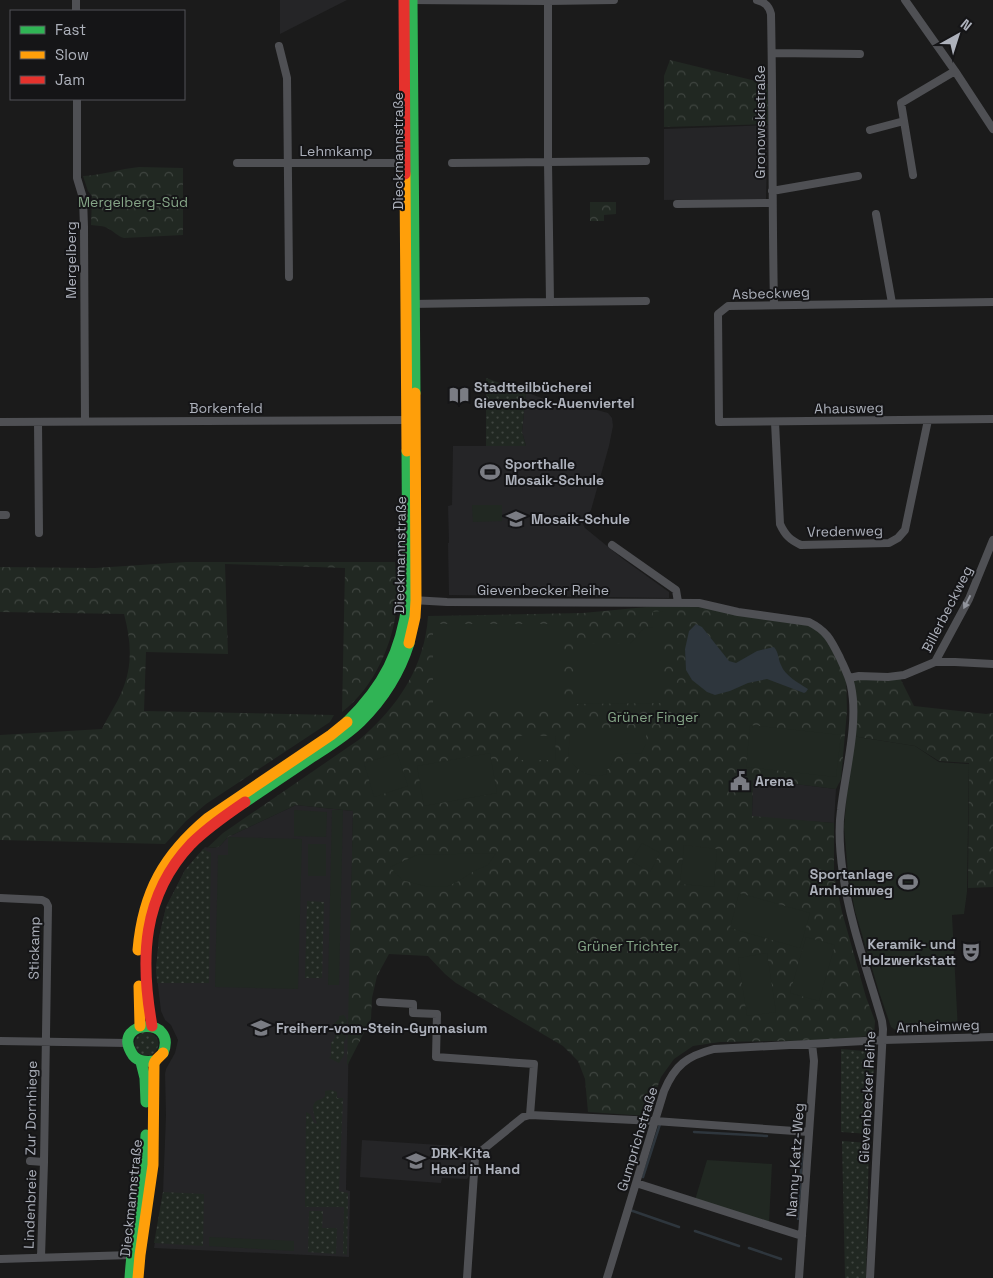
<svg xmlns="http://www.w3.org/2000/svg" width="993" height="1278" font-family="'Space Grotesk',sans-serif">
<defs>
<pattern id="grass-dots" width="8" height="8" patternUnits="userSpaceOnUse" patternTransform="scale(1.25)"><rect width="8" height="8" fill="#212822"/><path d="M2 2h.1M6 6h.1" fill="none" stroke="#3f4540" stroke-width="1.8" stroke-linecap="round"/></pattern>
<pattern id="park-crowns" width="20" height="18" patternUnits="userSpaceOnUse" patternTransform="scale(1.25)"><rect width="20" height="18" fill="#212822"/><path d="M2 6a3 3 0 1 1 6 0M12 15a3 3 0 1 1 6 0" fill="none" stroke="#3f4540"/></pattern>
</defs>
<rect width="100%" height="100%" fill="#1b1b1b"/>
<path fill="#252527" d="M280 0H347L280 34Z
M768 125 766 199 664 200V129Z
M526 392 549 401 568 406 597 410 608 413 612 418 613 426 609 446 591 510 582 522 585 528 623 559 669 592V598L449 595 448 543H449L448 506 452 505 453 446H526L522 432Z
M753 779 836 789 834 823 752 817Z
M296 805 353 811 346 1190 350 1191 349 1257 154 1248 163 1192 166 1115 165 1074 166 1069 175 1053 178 1040 171 1025 165 1020 161 1011 156 969 159 937 166 907 185 870 205 847 209 848 219 847 228 837Z
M362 1140 471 1147 470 1175 467 1179 442 1178 441 1183 360 1177Z"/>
<path fill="url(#grass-dots)" d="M486 378 526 392 522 432 526 446H486Z
M203 849 211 853 209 983H157L156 969 159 937 166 907 185 870Z
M307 901 324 902 322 978H305Z
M344 1015 347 1020 346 1038 344 1042V1055L339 1063 329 1058 331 1056V1043L335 1038V1028L332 1025 339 1019V1016Z
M143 1032C159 1031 164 1047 151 1055 134 1058 128 1040 143 1032Z
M841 1049 875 1052 870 1134 841 1132Z
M331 1090 337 1092V1098H343L339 1191 348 1193 347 1255 343 1254 344 1207H305L306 1112 310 1114 314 1123 317 1124C314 1114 308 1101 322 1099L325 1096V1091Z
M842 1141 869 1143 866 1278H845Z
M163 1192 204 1194 203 1246 154 1243Z
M309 1211H323L322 1228H337L336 1254 308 1252Z"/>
<path fill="url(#park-crowns)" d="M670 60 768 84 769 124 664 127V76Z
M139 167 183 168V235L124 238C117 236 115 232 109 229 103 225 97 226 91 225L92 196 88 191 83 176C102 175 120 169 139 167Z
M590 202H616V214L604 215V221H590Z
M186 562H395C396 575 397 588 397 601 395 641 374 688 342 712L345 568 225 564 228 654 146 652 144 711 334 715 330 722 206 804 186 821 165 844 0 840V735L102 729C108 716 117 704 122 691 133 665 131 641 124 614L0 612V567L95 568Z
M678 604 807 624 823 633 846 674 847 711 841 779 836 789 753 779 752 816 834 823V874L842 912 866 997 875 1021 874 1035 838 1040 720 1042 693 1046 674 1059 661 1077 647 1116 588 1112 585 1079 578 1061 563 1046 456 983 445 974 428 956 389 954 377 976 372 998 371 1019 347 1066 353 811 296 805 228 837 219 847 207 848 223 833 360 739C398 707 425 666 428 616L583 613Z
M852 675 899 676 914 706 986 714 993 713V887L968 888 969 763 939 761 915 746 852 736Z"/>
<path fill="#212822" d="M472 505H502V521L473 522Z
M663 611V703L576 704V644H630L645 627 653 628V612Z
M433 624H562V711H433Z
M750 725 841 735 836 777 746 767Z
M570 730H646V744L641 754C632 754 619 751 613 761 611 765 610 767 606 771L607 774C592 778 582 774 572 763H568Z
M518 736H555L556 760H518Z
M852 736 915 746 939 762 969 764 967 892 964 914 952 915 958 1030 901 1034 891 1027 879 992 855 911 848 874 844 827Z
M397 753 408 786 374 797 364 763Z
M490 753 497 793 424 806 417 766Z
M294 810 327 812 326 837 294 836Z
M332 810H343L339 985H328Z
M228 837 302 839 298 989 215 987 218 855H228Z
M642 843 660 853 650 872 631 861Z
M308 844H326V876H308Z
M684 845 717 849 714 887 680 884Z
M496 853 488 865 474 871 459 881 448 886 428 887 402 880 390 867 417 855Z
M739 893 810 913 800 948 730 928Z
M806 937 835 945 819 1001 790 993Z
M767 953 776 1012 747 1016 738 958Z
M707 1160 772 1164 769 1223 695 1200Z
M209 1237 294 1241V1251L209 1246Z"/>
<path fill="#2e363d" d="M696 624 702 627 729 661 736 663 757 651 774 647C779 653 778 659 781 665 785 676 799 683 808 689L806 692 804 693 767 679 748 683 730 691 715 695 707 692 692 680 686 670 685 649 689 631Z"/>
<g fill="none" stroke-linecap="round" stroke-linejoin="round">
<path stroke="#2e363d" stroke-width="2.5" d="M694 1132 767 1136
M643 1177 660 1124
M630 1210 679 1227
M798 1219 802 1154
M695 1231 739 1246
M749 1248 781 1259"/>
<path stroke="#4f5054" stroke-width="8" d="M408 0 548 1 614 0
M757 0C765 2 769 6 771 14 773 111 772 208 774 305
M905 0 955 71 993 129
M548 1V162L646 161
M76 11V0
M279 46 287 78 289 277
M772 53 860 54
M77 99V178L83 198 84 227 85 421
M870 130 904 121
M237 163H409
M913 175 901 103 955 71
M772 191 858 176
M677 204 772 203
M876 214 892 303
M550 302 646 301
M993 302 728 306 718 314 719 422 993 419
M410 304 550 302 548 162 452 163
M0 422 410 420
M38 422 39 533
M775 422 780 524C785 535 790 540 801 545L889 543 898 538 905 530 928 420
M0 515H6
M612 545 676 590 678 602
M412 600 447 602 699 603 738 612 809 622C827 631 831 640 840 658 844 667 849 676 851 686 859 723 845 772 841 810 838 831 840 853 843 874 850 924 868 972 882 1021L883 1029 870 1278
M935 662H955L993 664
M849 678 859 676 888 677 904 675 935 662 969 599 993 540
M0 898 42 900 46 902 48 906 44 1162 30 1161
M380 1002 413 1004V1013L437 1014 436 1057 534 1064 530 1115
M0 1041 128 1043
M636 1183 802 1236
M41 1257 44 1162
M0 1259 131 1255
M467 1278 475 1158 480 1152 523 1117 530 1115 551 1116 655 1121 809 1132
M607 1278 664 1091C675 1065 687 1056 714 1049L883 1040 993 1037
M799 1278 814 1061 812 1044"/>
<path stroke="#30b455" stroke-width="11" d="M412 0 415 393
M347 722C384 686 401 652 408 600L407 451
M245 802C267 787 290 772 312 757 329 746 347 735 361 721 383 699 400 672 409 643
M155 1061C145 1062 136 1062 131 1052 113 1020 178 1016 163 1053
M141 1062 145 1078 146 1102
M130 1278C133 1230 144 1183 146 1135"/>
<path stroke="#ff9f0a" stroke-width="11" d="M405 174 407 451
M409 643 415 617 416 600 415 393
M138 950C143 892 164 855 208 818L331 735 347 722
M139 986 140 1026
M138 1278 140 1255 153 1165 154 1064C155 1059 160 1057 163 1053"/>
<path stroke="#e5322d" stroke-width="11" d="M404 0 405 174
M152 1026C140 959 142 896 191 844 207 828 226 815 245 802"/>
</g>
<defs><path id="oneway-solid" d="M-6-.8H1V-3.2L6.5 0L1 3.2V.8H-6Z" transform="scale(1.25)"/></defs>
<use fill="#91949c" href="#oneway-solid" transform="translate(967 602) rotate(117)"/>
<defs>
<symbol id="library-bare" viewBox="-9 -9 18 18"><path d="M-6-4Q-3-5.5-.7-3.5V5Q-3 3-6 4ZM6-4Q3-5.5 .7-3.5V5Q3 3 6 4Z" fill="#7a7c83" stroke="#151517" stroke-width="2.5" paint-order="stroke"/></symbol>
<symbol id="stadium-bare" viewBox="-9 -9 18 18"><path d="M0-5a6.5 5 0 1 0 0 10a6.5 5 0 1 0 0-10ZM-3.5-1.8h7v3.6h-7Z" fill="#7a7c83" stroke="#151517" stroke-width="2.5" paint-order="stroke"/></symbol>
<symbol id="school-bare" viewBox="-9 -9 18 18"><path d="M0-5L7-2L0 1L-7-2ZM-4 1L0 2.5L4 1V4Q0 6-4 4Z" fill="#7a7c83" stroke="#151517" stroke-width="2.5" paint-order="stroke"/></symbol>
<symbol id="civic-bare" viewBox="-9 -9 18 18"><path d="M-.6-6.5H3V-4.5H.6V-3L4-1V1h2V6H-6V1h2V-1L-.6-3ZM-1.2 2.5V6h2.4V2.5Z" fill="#7a7c83" stroke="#151517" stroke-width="2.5" paint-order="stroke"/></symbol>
<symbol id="theatre-bare" viewBox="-9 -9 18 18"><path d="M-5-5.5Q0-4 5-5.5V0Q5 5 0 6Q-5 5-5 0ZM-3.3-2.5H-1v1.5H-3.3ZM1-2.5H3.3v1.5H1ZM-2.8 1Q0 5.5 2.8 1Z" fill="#7a7c83" stroke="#151517" stroke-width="2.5" paint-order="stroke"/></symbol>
</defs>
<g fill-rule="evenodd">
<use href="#library-bare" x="445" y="381" width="28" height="28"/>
<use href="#stadium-bare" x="476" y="458" width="28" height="28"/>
<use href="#school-bare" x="502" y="505" width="28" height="28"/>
<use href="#civic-bare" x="726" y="767" width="28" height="28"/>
<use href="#stadium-bare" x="894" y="868" width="28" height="28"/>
<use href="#theatre-bare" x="957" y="938" width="28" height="28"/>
<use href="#school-bare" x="247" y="1014" width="28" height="28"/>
<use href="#school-bare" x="402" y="1147" width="28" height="28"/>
</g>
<g text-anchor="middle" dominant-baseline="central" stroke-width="4" stroke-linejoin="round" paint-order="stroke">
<g font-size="14" fill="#adb1bb" stroke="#151517">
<text transform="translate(760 122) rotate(-90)">Gronowskistraße</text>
<text x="336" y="151">Lehmkamp</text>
<text transform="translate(398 151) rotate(-90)">Dieckmannstraße</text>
<text transform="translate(71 260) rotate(-90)">Mergelberg</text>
<text transform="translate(771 293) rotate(-2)">Asbeckweg</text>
<text x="226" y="408">Borkenfeld</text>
<text transform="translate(849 408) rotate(-1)">Ahausweg</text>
<text transform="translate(845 531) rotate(-1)">Vredenweg</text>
<text transform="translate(400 555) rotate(-89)">Dieckmannstraße</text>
<text x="543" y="590">Gievenbecker Reihe</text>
<text transform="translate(947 609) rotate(-63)">Billerbeckweg</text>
<text transform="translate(34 948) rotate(-89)">Stickamp</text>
<text transform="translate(938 1026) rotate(-2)">Arnheimweg</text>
<text transform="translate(867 1097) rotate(-87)">Gievenbecker Reihe</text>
<text transform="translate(31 1108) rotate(-89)">Zur Dornhiege</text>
<text transform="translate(637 1139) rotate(-73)">Gumprichstraße</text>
<text transform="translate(795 1160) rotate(-86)">Nanny-Katz-Weg</text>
<text transform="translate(131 1198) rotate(-84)">Dieckmannstraße</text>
<text transform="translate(30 1209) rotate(-88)">Lindenbreie</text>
</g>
<g font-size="14" fill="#85a587" stroke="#151517">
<text x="133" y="202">Mergelberg-Süd</text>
<text x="653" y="717">Grüner Finger</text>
<text x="628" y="946">Grüner Trichter</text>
</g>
<g font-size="14" font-weight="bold" fill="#adb1bb" stroke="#151517" text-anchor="start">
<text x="474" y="387">Stadtteilbücherei<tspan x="474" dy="16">Gievenbeck-Auenviertel</tspan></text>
<text x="505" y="464">Sporthalle<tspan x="505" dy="16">Mosaik-Schule</tspan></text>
<text x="531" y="519">Mosaik-Schule</text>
<text x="755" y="781">Arena</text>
<text x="893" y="874" text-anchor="end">Sportanlage<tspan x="893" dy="16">Arnheimweg</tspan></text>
<text x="956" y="944" text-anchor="end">Keramik- und<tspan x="956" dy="16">Holzwerkstatt</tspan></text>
<text x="276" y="1028">Freiherr-vom-Stein-Gymnasium</text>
<text x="431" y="1153">DRK-Kita<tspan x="431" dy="16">Hand in Hand</tspan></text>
</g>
</g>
<rect x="10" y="10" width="175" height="90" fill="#151517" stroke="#525359"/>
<rect x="20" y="26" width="25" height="8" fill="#30b455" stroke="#525359"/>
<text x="55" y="35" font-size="15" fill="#adb1bb">Fast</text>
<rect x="20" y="51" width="25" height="8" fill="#ff9f0a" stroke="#525359"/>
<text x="55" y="60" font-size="15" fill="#adb1bb">Slow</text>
<rect x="20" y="76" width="25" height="8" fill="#e5322d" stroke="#525359"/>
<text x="55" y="85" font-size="15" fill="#adb1bb">Jam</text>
<g transform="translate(958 35) rotate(39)" stroke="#151517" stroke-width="4" paint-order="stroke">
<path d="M0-4L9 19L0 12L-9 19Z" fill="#adb1bb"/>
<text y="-8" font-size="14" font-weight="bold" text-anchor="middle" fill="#adb1bb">N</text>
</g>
</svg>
